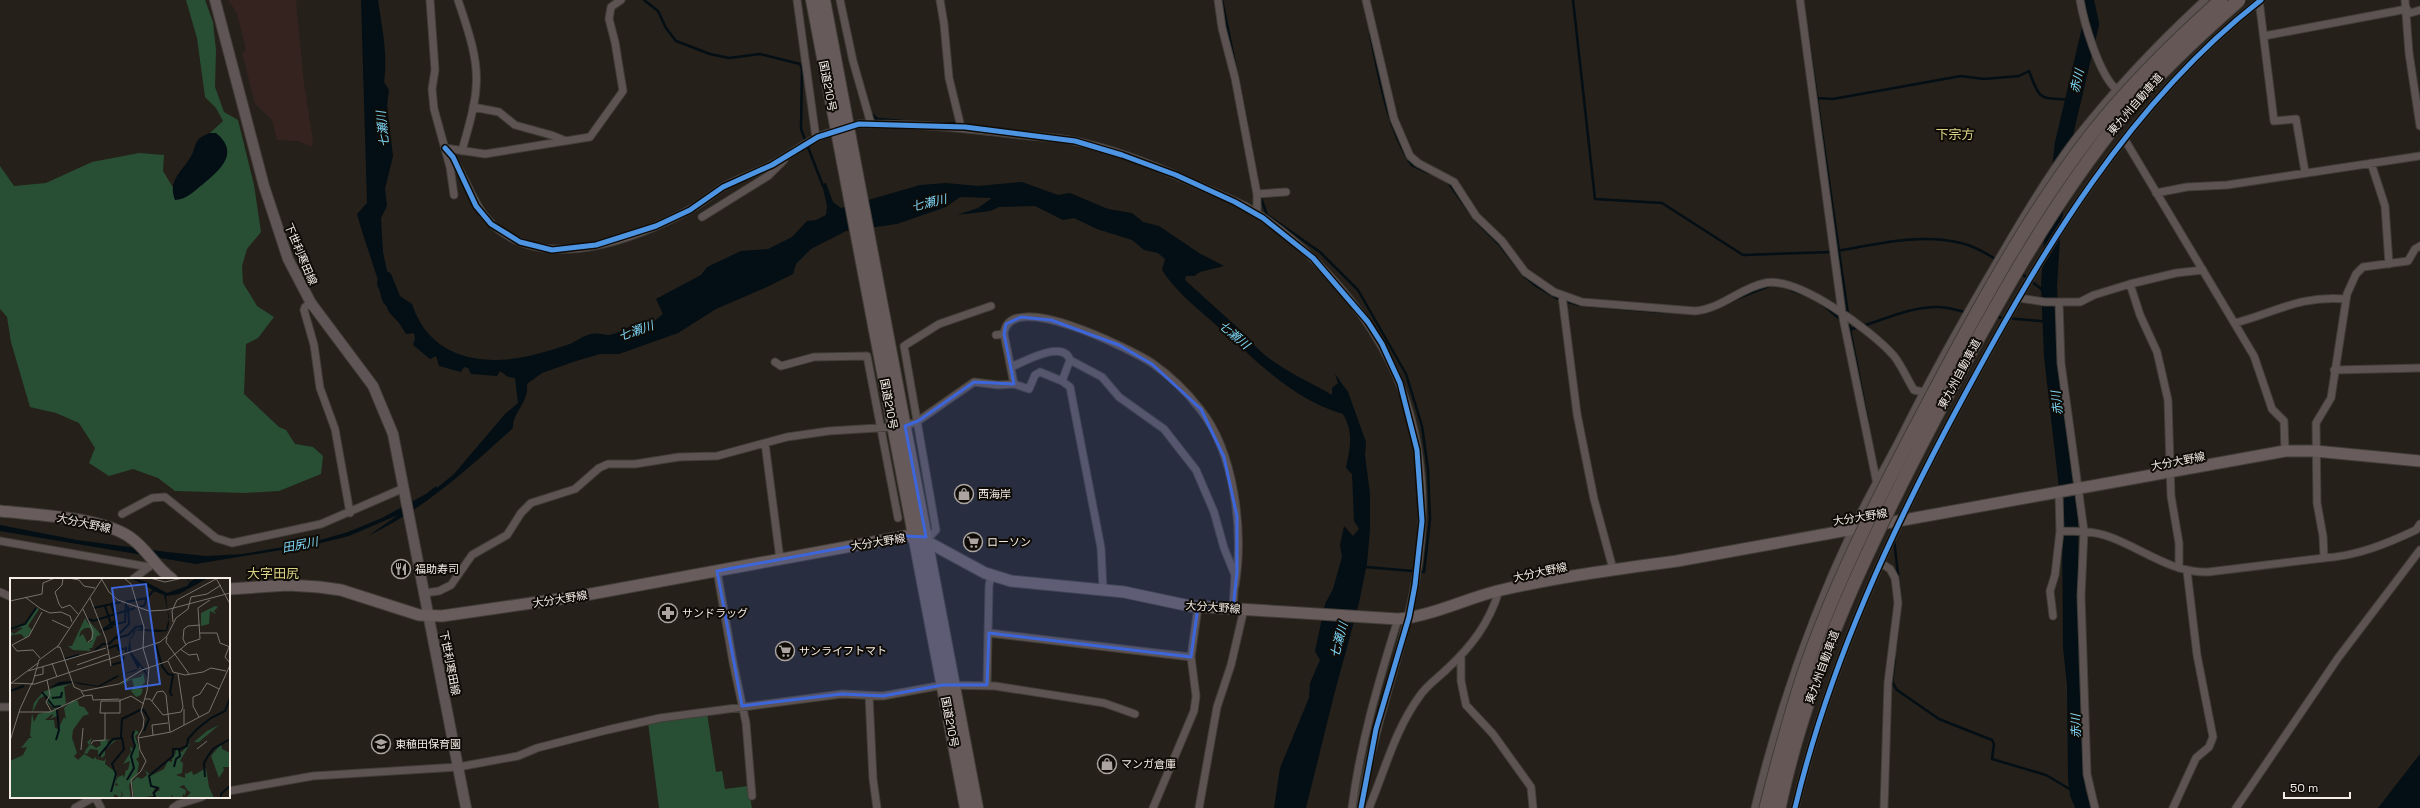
<svg xmlns="http://www.w3.org/2000/svg" width="2420" height="808" font-family="'Space Grotesk','Noto Sans JP',sans-serif">
<rect width="100%" height="100%" fill="#25201a"/>
<path fill="#35231f" d="M228 0H296L304 83 313 141 311 147 298 141 277 140 272 120 255 104 242 53 246 50 237 13Z"/>
<path fill="#284f34" d="M186 0H205L213 22 216 50 215 87 224 112 238 120 254 185 261 232 247 249 242 266 243 283 257 306 274 317 258 338 246 344 244 394 279 427 286 430 295 444 313 447 323 456 321 474 279 491 245 493 175 491 158 478 133 469 109 476 89 463 95 448 79 423 56 413 30 407 11 342 7 317 0 309V166L14 186 46 183 92 162 139 153 164 155 163 171 177 194 216 133H210L223 121 216 108 205 97 197 38Z
M707 713 716 772 722 771 725 789 748 786 752 808H659L648 722Z"/>
<path fill="#030e15" d="M361 0H378C382 29 388 53 384 82L389 90 387 105 393 156 385 189 387 206 381 218 383 252 387 271 391 274 400 296 412 304C429 357 480 367 529 356 542 353 557 348 570 344 577 341 584 335 592 334 599 332 607 337 613 334 630 329 632 320 652 323L663 314 656 299 701 275 707 267 741 251 768 249 792 237 807 221 816 220 826 215 827 206 822 184 826 183 833 202 841 208 920 185 946 183 978 186 1022 182 1058 195 1070 193 1108 209 1132 213 1143 222 1159 226 1199 253 1224 266 1200 272 1194 276H1186L1185 280 1249 338C1265 363 1307 380 1332 395V388L1338 383 1335 374 1348 392 1366 442 1365 455 1370 494V529L1367 563 1359 603 1334 695 1306 808H1274L1280 768 1309 698 1310 683 1320 660 1315 651 1325 604 1333 589 1342 557 1340 545 1344 526 1353 536 1359 529 1354 521 1352 474 1346 468C1350 447 1354 433 1343 414 1292 400 1254 358 1215 324 1196 307 1176 292 1162 270L1165 259 1158 253 1144 250 1132 240 1097 229 1074 218 1063 220 1035 206 999 207 990 211 957 215 978 208 992 198 960 197 946 207 897 224 846 231 811 249 796 264 793 274 767 287 716 309 678 333 619 354H600L576 361 542 373 527 384C529 403 512 413 513 428 468 469 424 509 368 536L398 515 349 536 317 544 196 564 0 531V525L77 540 167 552 206 556 243 554 313 542 348 532 382 518 426 494 436 486 437 488 454 474 505 414 518 403 515 378 508 377 500 371 497 376 471 374 468 368 464 367 461 372 439 366 436 356 430 359 413 345 415 339 414 333 406 334 396 318 398 304 393 302 388 306 384 304C380 296 380 288 378 280 371 258 363 236 357 214L367 203Z
M210 133H216C241 153 219 171 202 185 194 191 186 200 175 200 168 182 179 174 188 161 199 147 190 140 210 133Z
M2420 754V808H2378Z"/>
<g fill="none" stroke-linecap="round" stroke-linejoin="round">
<path stroke="#030e15" stroke-width="2.5" d="M644 0 658 11 666 28 676 41 710 54 729 58 760 54 800 64 802 69 801 129 823 186
M1222 0 1247 123
M1573 0 1595 199 1662 203 1743 255 1832 252
M1807 28 1848 314
M1370 34C1379 76 1386 123 1409 161L1412 165 1429 173
M1817 98 1833 99 1961 76 1984 79 2019 76 2029 71C2041 103 2039 97 2072 100
M873 115 877 119 902 121
M943 124 958 123
M1448 182 1475 220 1499 244 1524 276 1535 285 1558 299 1579 305 1661 312
M1260 195 1267 215 1320 252 1358 290 1406 374 1422 426 1428 470 1430 519 1424 572 1366 567
M1837 251C1877 244 1921 233 1961 243 1974 246 1986 253 1997 260
M2021 273 2050 296
M1791 290 1802 294
M1733 300 1769 286
M1822 304 1841 320
M1995 317 2051 322
M1848 319 1868 422
M1850 327 1852 329C1880 322 1909 306 1939 307 1948 307 1958 311 1966 312
M1894 539 1901 601 1896 645
M1895 658 1892 682 1897 690 1939 719 1992 740 1994 744 1992 759 2046 775 2078 794"/>
<path stroke="#030e15" stroke-width="16" d="M385 283 396 308 412 325
M2084 808 2078 794 2076 778 2075 685 2071 647 2070 514 2052 356 2049 286 2052 239 2063 143 2091 24 2086 0"/>
<defs>
<path id="minor" d="M430 0 435 70 432 89 434 109 450 167 454 195
M458 0C467 27 479 59 476 88 475 109 467 131 462 151
M797 0 816 138
M840 0 853 61 871 124
M940 0 944 24 949 78 961 127
M1218 0 1222 28 1235 78 1257 194V214
M1366 0 1394 119 1410 156 1418 163 1454 182 1476 216 1502 241 1525 272 1554 292 1582 302 1695 311C1721 309 1740 288 1765 283 1798 276 1872 331 1894 356 1902 366 1907 379 1914 390L1923 392
M1800 0 1842 313 1877 484
M2080 0C2084 23 2099 74 2116 89
M2259 0 2274 121 2296 119 2305 172
M2405 0 2409 53 2420 126
M2407 14 2420 10
M2264 36 2407 9
M473 107 499 112 515 125 551 135 566 141
M859 124C913 123 967 128 1020 135 1038 137 1056 137 1074 141 1114 149 1154 165 1191 182 1209 190 1227 197 1245 206 1276 224 1304 248 1328 274 1395 346 1426 425 1422 524 1418 622 1374 711 1361 808
M2125 140 2254 356 2272 409 2284 421 2285 451
M445 148C467 173 471 209 499 230 553 271 638 238 691 209 702 203 712 194 723 187 739 178 757 173 773 164 791 155 808 139 828 133
M445 148 485 154 590 137 623 91 615 42 609 19 611 7 621 0
M2371 163 2385 206 2389 264
M2156 193 2187 187 2227 185 2420 156
M1257 194 1286 192
M702 217 768 176 784 160
M2420 246 2415 249 2408 261 2363 267 2356 274 2347 294 2331 398 2316 423 2317 503 2323 536 2324 558C2357 556 2386 544 2416 530L2420 524
M2130 284 2176 273 2203 270
M1562 296 1577 414 1594 499 1613 569
M2019 298 2045 302H2080L2094 295 2130 284 2140 315 2157 352 2168 400 2171 496 2179 543V568
M2059 302 2061 363 2084 531 2081 596 2087 774 2095 808
M311 303 305 307 304 310 314 345 320 388 335 429 350 513
M2235 323C2276 312 2301 295 2346 299
M1004 334C1008 287 1132 350 1152 363 1169 375 1187 392 1200 409 1235 453 1244 532 1235 586
M996 335 1004 334 1014 384
M1070 360 1102 377 1119 397 1164 429 1196 470 1214 512 1224 548 1235 575 1233 609
M775 362 781 366 814 357 867 356 898 518
M1011 367C1024 362 1063 339 1070 360L1062 381
M2334 370 2420 368
M905 426 918 421 974 382 998 385 1014 384 1029 389 1035 375 1040 372 1062 381 1070 387 1101 548 1103 590
M765 443 780 559
M122 514 152 498 165 497 216 538 232 543 321 524 404 488
M2060 531C2077 531 2094 531 2110 537 2143 549 2171 573 2208 572L2324 558
M0 541 149 567
M926 541 936 530 904 346 939 324 991 306
M1881 563 1890 569 1895 578 1898 603 1888 683 1884 808
M717 571 733 662 746 723 752 796
M133 579 149 567
M0 592 11 597
M425 593 439 591 451 585 472 555 507 535 521 513 531 503 575 489 599 468 608 464H635L679 457 717 456 787 437 829 431 893 427
M2053 616 2050 591 2055 575 2060 531 2059 493
M989 633 1191 657
M1461 656V681L1466 705 1493 734 1531 787 1533 808
M987 685 989 586 991 575
M869 696 873 779 877 808
M0 707H11
M229 791 313 776 458 767 518 756 537 748 607 730 660 718 842 694 883 696 943 685 995 686 1104 703 1135 714
M95 797 101 808
M75 808 94 797
M173 808 179 804 202 797
M1153 808 1194 711 1196 696 1191 657 1198 607
M1199 808 1217 707 1231 665 1244 609
M1352 808C1360 744 1379 680 1398 619
M1369 808C1385 770 1395 730 1419 697 1426 686 1438 678 1447 669 1472 646 1489 623 1499 591
M1755 808C1778 713 1811 617 1853 529 1868 496 1887 465 1903 433 1934 371 1968 311 2003 252 2025 214 2048 176 2074 141 2114 90 2157 44 2205 0
M1795 808C1830 662 1893 527 1964 396 2042 251 2129 103 2261 0
M2173 808 2196 758 2209 747 2213 737 2197 655 2187 571
M2236 808 2338 658 2420 550"/>
<path id="secondary" d="M215 0 264 186 288 259 311 303 373 386 393 434 466 808"/>
<path id="primary" d="M0 511C36 515 102 517 131 538 147 549 156 568 172 579
M229 589 288 585 319 587 341 590 419 615 442 616 580 596 906 536 926 541 985 573 1011 581 1124 592 1190 606 1398 619C1432 616 1465 599 1497 591 1557 577 1617 569 1677 561L2285 451H2315L2420 461"/>
<path id="trunk" d="M812 0 966 808
M824 0 977 808"/>
</defs>
<use href="#minor" stroke="#413d37" stroke-width="9"/>
<use href="#secondary" stroke="#413d37" stroke-width="12"/>
<use href="#primary" stroke="#413d37" stroke-width="13"/>
<use href="#trunk" stroke="#413d37" stroke-width="14"/>
<use href="#minor" stroke="#5d5353" stroke-width="7"/>
<use href="#secondary" stroke="#605556" stroke-width="10"/>
<use href="#primary" stroke="#685c5c" stroke-width="11"/>
<use href="#trunk" stroke="#675a5a" stroke-width="12"/>
<defs>
<path id="motorway-bridge" d="M1766 808C1777 764 1789 720 1803 676 1836 578 1885 485 1933 394 1980 305 2029 215 2090 136 2129 86 2174 42 2221 0
M1779 808C1808 670 1870 542 1935 418 1991 313 2049 206 2125 113 2159 72 2199 35 2239 0"/>
</defs>
<use href="#motorway-bridge" stroke="#413d37" stroke-width="15" stroke-linecap="butt"/>
<use href="#motorway-bridge" stroke="#665757" stroke-width="13"/>
<defs>
<path id="cycleway" d="M445 148 453 157 476 206 491 224 520 242 552 250 596 245 656 226 690 210 723 187 772 165 818 137 859 124 965 127 1075 141 1122 155 1176 175 1235 202 1263 218 1313 258 1368 322 1382 344 1400 383 1417 450 1422 521 1415 585 1409 617 1376 729 1361 808
M1795 808C1830 662 1893 527 1964 396 2042 251 2129 103 2261 0"/>
</defs>
<use href="#cycleway" stroke="#0f0b06" stroke-width="8"/>
<use href="#cycleway" stroke="#4d94e3" stroke-width="5"/>
</g>
<path fill="#3d66da" fill-opacity="0.2" stroke="#3d66da" stroke-width="3" stroke-linejoin="round" d="M1021 317 1051 320 1119 345 1152 364 1201 409 1224 457 1237 516V572L1233 609 1198 607 1191 657 989 633 987 685H943L883 696 842 694 742 706 717 571 906 536 926 537 905 426 918 421 974 382 1014 384 1004 334 1006 324Z"/>
<defs>
<symbol id="shop-ring" viewBox="-11 -11 22 22"><circle r="9.5" fill="#0f0b06" stroke="#aca59f" stroke-width="1.5"/><path d="M-5-2.5h2.3a2.7 3.5 0 0 1 5.4 0H5L5.5 6h-11ZM-1.5-2.5h3a1.5 2.3 0 0 0-3 0Z" fill="#aca59f"/></symbol>
<symbol id="supermarket-ring" viewBox="-11 -11 22 22"><circle r="9.5" fill="#0f0b06" stroke="#aca59f" stroke-width="1.5"/><path d="M-6-5.5h2.5l.6 2H6L4.5 2H-2.5L-4.4-4H-6ZM-1.5 3.2a1.3 1.3 0 1 0 .1 0ZM3 3.2a1.3 1.3 0 1 0 .1 0Z" fill="#aca59f"/></symbol>
<symbol id="restaurant-ring" viewBox="-11 -11 22 22"><circle r="9.5" fill="#0f0b06" stroke="#aca59f" stroke-width="1.5"/><path d="M-5-6h1v4h1v-4h1v4h1v-4h1v5L-1.5 .5V6h-2V.5L-5-1ZM5-6V6H3V1.5H1.5Q1.5-4 5-6Z" fill="#aca59f"/></symbol>
<symbol id="pharmacy-ring" viewBox="-11 -11 22 22"><circle r="9.5" fill="#0f0b06" stroke="#aca59f" stroke-width="1.5"/><path d="M-2-6h4v4h4v4h-4v4h-4v-4h-4v-4h4Z" fill="#aca59f"/></symbol>
<symbol id="school-ring" viewBox="-11 -11 22 22"><circle r="9.5" fill="#0f0b06" stroke="#aca59f" stroke-width="1.5"/><path d="M0-5L7-2L0 1L-7-2ZM-4 1L0 2.5L4 1V4Q0 6-4 4Z" fill="#aca59f"/></symbol>
</defs>
<g fill-rule="evenodd">
<use href="#shop-ring" x="953" y="483" width="22" height="22"/>
<use href="#supermarket-ring" x="962" y="531" width="22" height="22"/>
<use href="#restaurant-ring" x="390" y="558" width="22" height="22"/>
<use href="#pharmacy-ring" x="657" y="602" width="22" height="22"/>
<use href="#supermarket-ring" x="774" y="640" width="22" height="22"/>
<use href="#school-ring" x="370" y="733" width="22" height="22"/>
<use href="#shop-ring" x="1096" y="753" width="22" height="22"/>
</g>
<g text-anchor="middle" dominant-baseline="central" stroke-width="4" stroke-linejoin="round" paint-order="stroke">
<g font-size="11" fill="#f4ede6" stroke="#0f0b06">
<text transform="translate(828 86) rotate(79)">国道210号</text>
<text transform="translate(2135 104) rotate(-49)">東九州自動車道</text>
<text transform="translate(301 254) rotate(67)">下世利寒田線</text>
<text transform="translate(1959 374) rotate(-62)">東九州自動車道</text>
<text transform="translate(889 404) rotate(79)">国道210号</text>
<text transform="translate(2178 461) rotate(-11)">大分大野線</text>
<text transform="translate(1860 517) rotate(-9)">大分大野線</text>
<text transform="translate(84 523) rotate(12)">大分大野線</text>
<text transform="translate(878 542) rotate(-9)">大分大野線</text>
<text transform="translate(1540 572) rotate(-12)">大分大野線</text>
<text transform="translate(560 599) rotate(-9)">大分大野線</text>
<text transform="translate(1213 607) rotate(4)">大分大野線</text>
<text transform="translate(450 663) rotate(79)">下世利寒田線</text>
<text transform="translate(1822 667) rotate(-70)">東九州自動車道</text>
<text transform="translate(950 722) rotate(79)">国道210号</text>
</g>
<g font-size="11" fill="#f4ede6" stroke="#0f0b06" text-anchor="start">
<text x="978" y="494">西海岸</text>
<text x="987" y="542">ローソン</text>
<text x="415" y="569">福助寿司</text>
<text x="682" y="613">サンドラッグ</text>
<text x="799" y="651">サンライフトマト</text>
<text x="395" y="744">東稙田保育園</text>
<text x="1121" y="764">マンガ倉庫</text>
</g>
<g font-size="12" font-style="italic" fill="#7ed7f8" stroke="#0f0b06">
<text transform="translate(2077 81) rotate(-77)">赤川</text>
<text transform="translate(383 129) rotate(-96)">七瀬川</text>
<text transform="translate(929 203) rotate(-14)">七瀬川</text>
<text transform="translate(636 331) rotate(-19)">七瀬川</text>
<text transform="translate(1234 335) rotate(40)">七瀬川</text>
<text transform="translate(2057 403) rotate(-96)">赤川</text>
<text transform="translate(300 545) rotate(-11)">田尻川</text>
<text transform="translate(1339 640) rotate(-75)">七瀬川</text>
<text transform="translate(2076 726) rotate(-91)">赤川</text>
</g>
<g font-size="13" fill="#dad284" stroke="#0f0b06">
<text x="1955" y="134">下宗方</text>
<text x="273" y="573">大字田尻</text>
</g>
</g>
<g transform="translate(10 578)">
<rect width="220" height="220" fill="#25201a"/>
<path d="M205 28 208 29 204 33 206 36 200 33 199 46 191 48V35ZM27 30 29 31 18 48 22 52 19 57 15 60 11 56 2 57 0 60V53L4 56 13 50 2 49 16 45ZM75 40 79 47V43L91 57 87 58 82 70H79L81 73 63 72 58 68H62ZM75 50H80L82 55 81 64H77L73 56 69 59 71 53ZM133 95 135 104 129 110 133 111 131 117 126 119 121 113 124 109 122 101 109 108 116 102 131 99ZM61 106 54 109 56 125 52 129 44 131 37 124 39 117 38 119 36 117 29 121 22 135 24 125 33 114 48 108ZM63 122 68 123 69 128 74 129 79 136 73 138 63 152 62 160 67 175 64 178 68 182 74 176 83 181 86 179V181L94 183 96 180 95 186 103 192 105 190 107 198 105 207 108 208 107 205 105 206 108 199 113 197 114 200 116 192H118L120 183 113 186 121 174 120 168 124 172V155L126 152 129 155 125 158 129 170V179L126 181 129 185 127 196 119 207 121 220H111L113 216 109 212 112 216 110 220 105 216 103 220H0V183L13 177 17 169 11 170 19 160H22L20 158 22 135 24 144 28 136 46 132 47 138 40 141 44 136 41 137 35 142H44L45 150 48 151 54 139 56 141 54 130ZM209 147 189 164H184L197 153ZM82 160 79 168 81 166 86 170 91 167 90 163 99 161 97 165 99 166 103 163 106 162 97 170 95 169V177L92 180 89 176 88 181V172L80 171 77 176 74 175 79 167 77 164ZM181 164 170 183 173 185 172 195 166 197 175 200V194L176 196 182 193 183 197 186 196 196 190 199 209 204 220H176L181 214 178 213 174 207 169 209 176 212 175 219 174 215 172 220H162L163 216 160 220H144L145 214 150 212 147 208 142 215 144 218 124 220 122 204 127 199 132 201 137 197 135 192 139 196 143 194 142 197 154 191 158 183 162 184 163 172 165 178 166 172 172 174ZM211 166 212 171 220 175V189H213L214 192 209 200 201 178Z" fill="#284f34" fill-rule="evenodd"/>
<path d="M121 0 134 3 157 15 177 8 180 4 178 3 177 0 180 4 186 0H198L169 16 156 18 159 46 157 53 148 54 126 52 122 60 120 61 121 74 136 93 138 100 130 87 128 91 126 93 109 97 108 99 89 109 69 106 64 104 39 110 49 104 60 103 88 108 106 98 128 91 118 72 120 59 121 60 124 53 129 51 156 52 159 39 154 17 144 13 142 15 143 12Z" fill="#030e15"/>
<path fill="none" stroke="#030e15" stroke-width="2" d="M116 24 137 20 143 13M130 28H134L137 20M83 30 111 24M79 41 83 43 125 30M101 47 115 44 116 25M0 51 15 46 26 30M94 52 102 49 95 28M91 53 106 42 101 25M103 61 118 57 126 49 132 48V51M146 67 152 88 158 96 163 97 160 114 162 118M97 71 107 67 109 72 116 70V74M85 72 93 66H99L119 46 118 28M55 81 69 77M101 87 112 84 114 78M0 113 14 108M32 114 44 129 51 128M42 120 51 119 52 114M133 131 139 141 134 153M111 159 112 141 132 131M46 162 49 152 47 132M170 171 177 168 178 161 187 151 201 140 215 133 220 120M89 178 103 161 112 160 114 171 102 186 106 196 101 214M195 199 194 185 198 178 203 171 220 161M117 202 124 190 121 178 125 168 122 158 124 153M140 220 145 219 144 215 148 210 141 208 139 198 163 178V171H169L170 178 166 181 164 189M211 220V216L220 208"/>
<path fill="none" stroke="#78726c" stroke-width="1" d="M53 0 52 7 45 14 49 26 52 30 60 27 68 36M58 0 69 2 74 8 85 10M91 0 99 14 108 22 139 33 156 32 220 15M114 0 121 6 134 49 133 70 139 90 137 113 131 133 134 141 133 150 128 159 130 172 136 183 131 193 121 202 123 220M140 0 155 4 173 0M206 0 220 26M15 19 31 31 40 35 51 34 60 38 62 44M80 20 96 61 101 88M0 23 32 16 33 5 45 0M73 31 83 53 82 61 78 64M42 42 59 50M163 44 162 33 167 22 206 1M190 55H207L210 65 220 69M157 59 156 64 179 96M176 67 173 61 174 51 178 48 190 47M47 69H50L52 74 64 109 73 113 109 106 132 92 158 83 163 94 175 97 193 94 201 90 216 93M219 69 215 79 220 85M170 71 179 77 187 76 189 83M30 80 23 72 7 73 2 67 19 58 32 34M158 82 178 65 190 61 188 30 200 22M42 85 47 99M67 87 98 76M18 93 96 70M24 98 33 96V89M37 102 40 117 36 124 41 133M0 105 25 106 150 64 157 58 166 40 178 31 181 19 197 16 211 7M0 106 28 85M22 107 29 82 48 68 92 1M71 113 74 118 82 117 83 122 109 121M110 121V135H90L91 123H110L111 122 119 119 121 118 134 126M135 121H140L153 137 171 134 173 129 168 96M142 123 147 114 153 113 156 117 160 154M174 131V147M9 134H40L74 118M189 139 183 128V119L190 116 197 105 209 111M143 157 142 147 158 145M128 160 161 154 199 134 220 87M0 163 10 131 22 105M81 166 83 163 95 162V135M187 171 197 163M71 172 73 150"/>
<path fill="#3d66da" fill-opacity="0.15" stroke="#3d66da" stroke-width="2" d="M136 6 150 106 116 111 102 10Z"/>
<rect width="220" height="220" fill="none" stroke="#f4ede6" stroke-width="2"/>
</g>
<path d="M2284 792v6h66v-6" fill="none" stroke="#f4ede6" stroke-width="2"/>
<text x="2290" y="792" font-size="12" fill="#f4ede6" stroke="#0f0b06" stroke-width="3" paint-order="stroke">50 m</text>
</svg>
